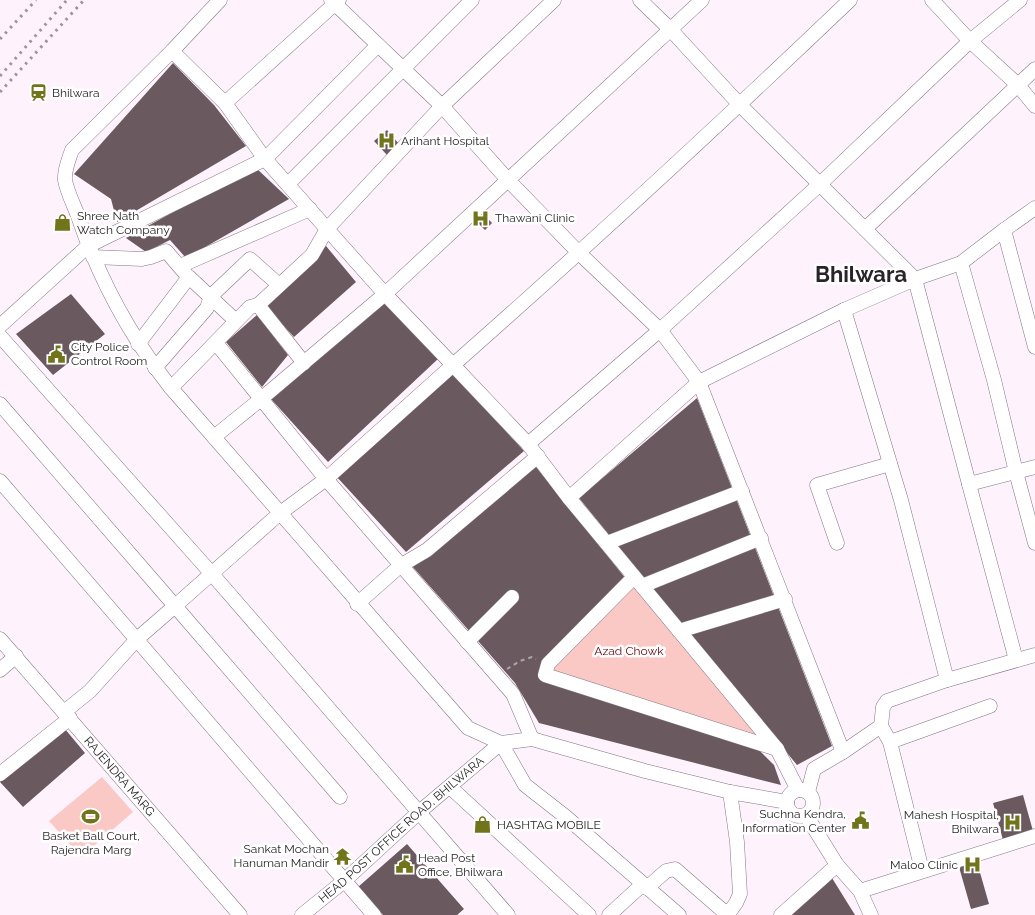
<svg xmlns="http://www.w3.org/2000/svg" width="1035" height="915" font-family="Raleway,sans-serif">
<rect width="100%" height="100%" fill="#fef3fd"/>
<path fill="#fbc9c5" d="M632 584 757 736 548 672Z
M102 777 133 812 81 857 49 821Z"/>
<path fill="#6a5a5f" d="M173 63 214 105 246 146 117 222 111 199 74 174Z
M387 130 399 144 387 155 374 141Z
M255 167 289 199 186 258 170 240 146 252 126 238Z
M480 210 492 223 485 230 472 217Z
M326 246 356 282 294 337 265 306Z
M71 294 105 334 53 375 16 334Z
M387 301 439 358 328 462 271 399Z
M257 315 288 355 262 387 226 342Z
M451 372 524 451 406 552 335 475Z
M697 398 832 746 797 765 579 498Z
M536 467 626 579 544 659 540 679 759 750 774 765 781 785 539 723 515 683 412 566Z
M65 729 85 753 23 807 0 782Z
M1023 795 1033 831 1003 840 993 803Z
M407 844 464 909 457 915H383L358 887Z
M975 855 989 904 971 909 957 860Z
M832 878 855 915H787Z"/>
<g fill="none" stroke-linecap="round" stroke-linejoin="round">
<defs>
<g id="minor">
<path d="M220 0 172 51 72 150C69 159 64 170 65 180 67 192 74 205 78 216 99 279 130 336 171 388L468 728 501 743 532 739 645 771 730 792 787 802"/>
<path d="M331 0 442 106 508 180 579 253 660 330 699 382 843 752"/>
<path d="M554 0 442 106 327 229 385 294 702 0"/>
<path d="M640 0 670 29 740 105 915 279 969 484 1035 467"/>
<path d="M850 0C720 124 588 246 453 365L528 444 660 330 820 184 970 41 1020 0"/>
<path d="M932 0 970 41 1018 85 1035 106"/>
<path d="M172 51 225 103"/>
<path d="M288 184 472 0"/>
<path d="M1035 208 1004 230 1035 347"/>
<path d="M865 229 1035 69"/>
<path d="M93 257 142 259 151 257 166 251 185 273"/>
<path d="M961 263 994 380 1016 472 1035 543"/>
<path d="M180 266 310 209"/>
<path d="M844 310 901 500 947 680"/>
<path d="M0 326 88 246 265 159 378 45"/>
<path d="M0 336 212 574 508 915"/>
<path d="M216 343 326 479 513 694 532 739"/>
<path d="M138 344 189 277 236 321"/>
<path d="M304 363 258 305 312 255 327 229 265 159 225 103 339 0"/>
<path d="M155 368 207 308 211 296 250 259 279 285"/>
<path d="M171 388 250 307 258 305"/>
<path d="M0 404 175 606 137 639 90 691 64 712"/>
<path d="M214 437 261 399 385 294 453 365 326 479 279 514 175 606 340 797"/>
<path d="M528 444 569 498 699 382 844 310 915 279 961 263 1004 230"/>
<path d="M0 481 374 915"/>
<path d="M969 484 1016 660"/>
<path d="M569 498 777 749 798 790"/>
<path d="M607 543 742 491"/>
<path d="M837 543 817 485 890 464"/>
<path d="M634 577 548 664 545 675 777 749"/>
<path d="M642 586 761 538"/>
<path d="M357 604 400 566 427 550 538 456"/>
<path d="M679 631 785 599"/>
<path id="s1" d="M0 639 240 915"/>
<path d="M467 642 512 597"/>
<path d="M0 670 16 656"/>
<path d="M881 726 890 742 922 870"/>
<path d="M890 742 990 706"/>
<path d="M501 743 525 785 566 817 679 915"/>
<path d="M0 774 70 718"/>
<path d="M450 787 589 915"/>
<circle cx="800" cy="803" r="13"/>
<path d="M808 792 814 769 843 752 881 726 883 707 887 701 947 680 1035 655"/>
<path d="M806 815 837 865 860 891 871 915"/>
<path d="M647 888 666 871 675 869 722 910 727 912 731 910 736 903 740 894 737 842 730 792"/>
<path d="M860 891 1035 836"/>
<path id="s2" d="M302 915 344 881 418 813 501 743"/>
<path d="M609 915 643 884"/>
<path d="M781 915 837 865"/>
</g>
</defs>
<use href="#minor" stroke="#827682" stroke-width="15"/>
<path stroke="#ada4ac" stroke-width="2" stroke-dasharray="4 4" stroke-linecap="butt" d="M507 669 520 661 532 657 536 659"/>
<use href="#minor" stroke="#fff" stroke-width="14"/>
<path stroke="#9d949c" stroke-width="3" stroke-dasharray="2.5 5" stroke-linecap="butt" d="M0 39 36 0
M0 76 67 0
M0 92 84 0"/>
</g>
<defs>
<symbol id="station-bare" viewBox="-9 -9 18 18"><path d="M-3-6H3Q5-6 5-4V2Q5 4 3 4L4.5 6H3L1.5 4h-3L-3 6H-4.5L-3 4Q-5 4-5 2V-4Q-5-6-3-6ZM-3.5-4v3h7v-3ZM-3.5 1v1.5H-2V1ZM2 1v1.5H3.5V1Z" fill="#71741b" stroke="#fff" stroke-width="2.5" paint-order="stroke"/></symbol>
<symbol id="hospital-bare" viewBox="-9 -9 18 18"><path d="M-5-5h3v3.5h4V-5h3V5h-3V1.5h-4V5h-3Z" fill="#71741b" stroke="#fff" stroke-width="2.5" paint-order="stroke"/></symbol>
<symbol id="shop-bare" viewBox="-9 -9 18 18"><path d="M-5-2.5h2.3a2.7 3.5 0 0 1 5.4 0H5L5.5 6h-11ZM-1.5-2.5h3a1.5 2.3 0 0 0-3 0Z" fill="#71741b" stroke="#fff" stroke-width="2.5" paint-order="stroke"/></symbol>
<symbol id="civic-bare" viewBox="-9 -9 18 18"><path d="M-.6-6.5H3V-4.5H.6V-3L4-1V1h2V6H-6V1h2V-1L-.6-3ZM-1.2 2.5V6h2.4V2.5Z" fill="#71741b" stroke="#fff" stroke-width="2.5" paint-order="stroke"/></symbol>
<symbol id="stadium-bare" viewBox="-9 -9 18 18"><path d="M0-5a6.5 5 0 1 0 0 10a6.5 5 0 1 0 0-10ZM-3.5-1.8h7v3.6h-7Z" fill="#71741b" stroke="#fff" stroke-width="2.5" paint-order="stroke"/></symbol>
<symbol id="temple-bare" viewBox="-9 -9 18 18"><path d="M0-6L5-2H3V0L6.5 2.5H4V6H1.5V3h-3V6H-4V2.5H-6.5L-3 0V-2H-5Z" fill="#71741b" stroke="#fff" stroke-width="2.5" paint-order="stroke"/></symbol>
</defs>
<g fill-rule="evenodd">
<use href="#station-bare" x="26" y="80" width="25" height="25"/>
<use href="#hospital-bare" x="374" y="128" width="25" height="25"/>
<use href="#hospital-bare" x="468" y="206" width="25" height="25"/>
<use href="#shop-bare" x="50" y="210" width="25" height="25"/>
<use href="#civic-bare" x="44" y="342" width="25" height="25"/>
<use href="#stadium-bare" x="78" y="804" width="25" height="25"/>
<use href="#civic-bare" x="848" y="808" width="25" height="25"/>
<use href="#hospital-bare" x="1000" y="810" width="25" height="25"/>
<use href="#shop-bare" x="470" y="812" width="25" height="25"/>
<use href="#temple-bare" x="330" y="844" width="25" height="25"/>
<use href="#civic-bare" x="392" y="852" width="25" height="25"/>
<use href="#hospital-bare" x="960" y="852" width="25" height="25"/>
</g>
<g text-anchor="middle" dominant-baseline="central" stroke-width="5" stroke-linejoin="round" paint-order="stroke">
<g font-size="12" fill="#292428" stroke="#fff" text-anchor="start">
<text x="52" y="93">Bhilwara</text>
<text x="401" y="141">Arihant Hospital</text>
<text x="77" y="216">Shree Nath<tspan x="77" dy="14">Watch Company</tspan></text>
<text x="495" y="218">Thawani Clinic</text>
<text x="71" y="347">City Police<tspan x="71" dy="14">Control Room</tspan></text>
<text x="846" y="814" text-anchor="end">Suchna Kendra,<tspan x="846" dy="14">Information Center</tspan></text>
<text x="999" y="815" text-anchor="end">Mahesh Hospital,<tspan x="999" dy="14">Bhilwara</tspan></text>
<text x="497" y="825">HASHTAG MOBILE</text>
<text x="91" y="836" text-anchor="middle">Basket Ball Court,<tspan x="91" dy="14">Rajendra Marg</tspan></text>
<text x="329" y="849" text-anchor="end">Sankat Mochan<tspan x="329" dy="14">Hanuman Mandir</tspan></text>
<text x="418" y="858">Head Post<tspan x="418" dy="14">Office, Bhilwara</tspan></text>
<text x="958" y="865" text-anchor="end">Maloo Clinic</text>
</g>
<g font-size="12" fill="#69050f" stroke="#fff">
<text x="629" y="651">Azad Chowk</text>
</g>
<g font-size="12" fill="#292428" stroke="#fff">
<text stroke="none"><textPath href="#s1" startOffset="182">RAJENDRA MARG</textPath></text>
<text stroke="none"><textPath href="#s2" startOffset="131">HEAD POST OFFICE ROAD, BHILWARA</textPath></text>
</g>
<g font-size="22" font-weight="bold" fill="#292428" stroke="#fff">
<text x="861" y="274">Bhilwara</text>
</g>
</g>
</svg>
